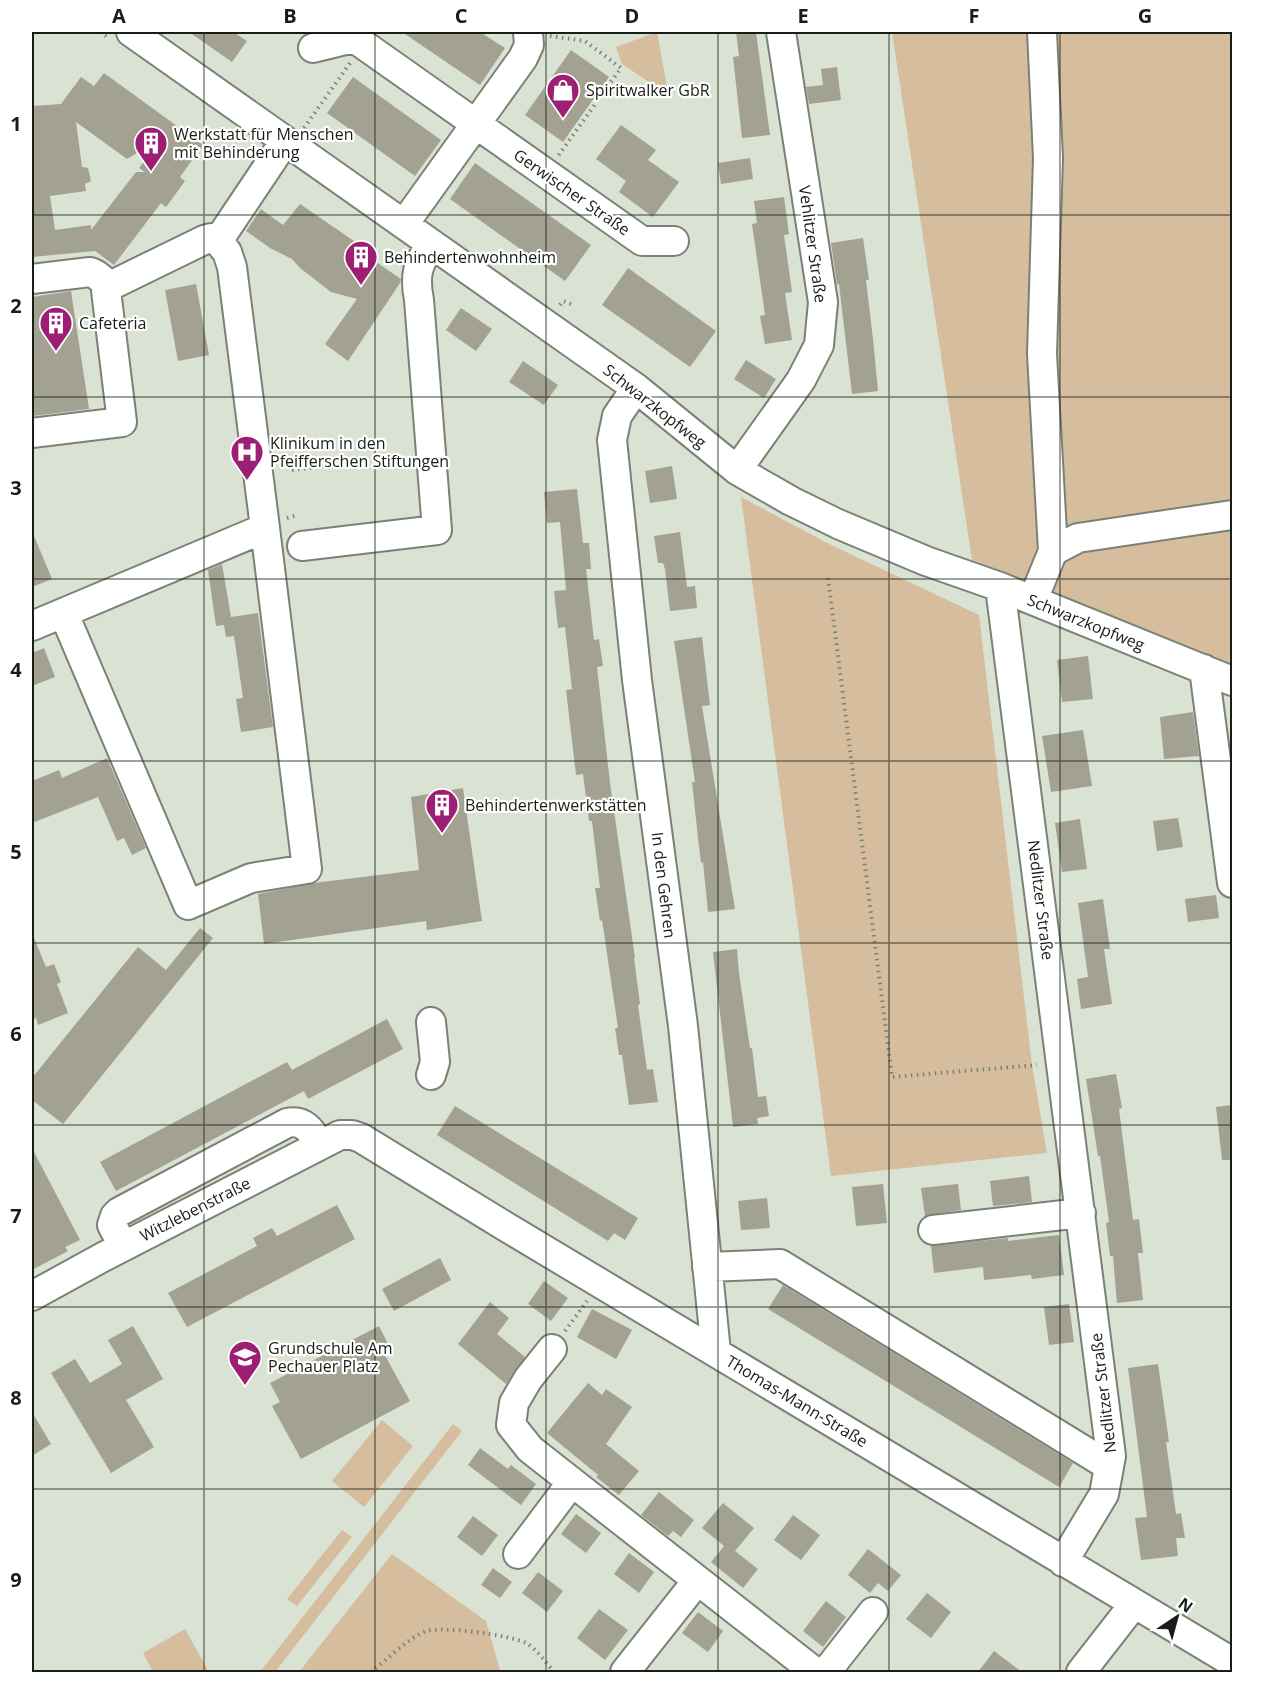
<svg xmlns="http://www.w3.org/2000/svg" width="1264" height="1704" font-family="'Open Sans',sans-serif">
<rect width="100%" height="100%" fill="#d9e2d3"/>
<path fill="#d6bd9e" d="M657 32 667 87 655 86 622 64 616 47Z
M892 32H1232V665L972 560Z
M741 497 829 544 979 615 1032 1065 1047 1153 831 1176Z
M382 1420 413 1446 364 1507 332 1481Z
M453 1424 462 1431 275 1672H260Z
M342 1530 352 1537 297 1606 287 1599Z
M392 1554 486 1621 500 1670 498 1672H299Z
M185 1629 209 1672H153L143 1653Z"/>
<path fill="#a3a292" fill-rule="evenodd" d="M189 32H233L247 41 232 62Z
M402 32H480L505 48 480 85Z
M736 32H756L770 135 742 138 733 57 739 56Z
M571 50 609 77 563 142 525 115Z
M837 67 841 100 809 104 806 87 823 85 821 69Z
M104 73 203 145 180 177 185 181 166 207 161 203 114 265 95 251 32 257V106L61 104 81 77 94 86ZM76 122 127 159 162 138 139 168 145 172H136L91 230V225L55 230 50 196 86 191 85 184 91 181 88 168 82 167Z
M353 77 441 140 415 176 327 113Z
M621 125 656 150 648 160 679 182 653 217 619 192 626 181 596 159Z
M750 158 753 179 721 184 718 163Z
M475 163 591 245 565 281 450 199Z
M784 197 789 234 784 235 792 292 785 293 792 340 765 344 760 316 765 315 752 224 757 223 754 201Z
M300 204 354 241 351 245 401 279 400 283 348 361 325 344 357 299 331 292 300 268 292 259 270 248 246 231 261 209 283 225Z
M863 238 869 280H866L873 339 878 391 852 394 839 284 837 285 831 243Z
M628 268 716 331 690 367 602 305Z
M196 284 209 355 178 361 165 290Z
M71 291 89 409 33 416 32 297Z
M461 308 492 329 476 351 446 330Z
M746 360 776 379 764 398 734 379Z
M523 361 558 385 544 405 509 382Z
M672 466 677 499 650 503 645 471Z
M577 489 583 543H589L591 569H586L594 640 599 639 603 666 597 667 610 783 635 958H634L640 1004 638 1005 647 1070 653 1069 658 1102 629 1105 622 1055H619L615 1028H618L602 920 600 921 595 888H600L592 821H589L583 774 576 775 566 690 572 689 565 627 558 628 554 591 566 590 560 522 547 523 544 492Z
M32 531 52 579 32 587Z
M680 532 687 587 695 586 697 608 670 611 665 569 663 563H658L654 536Z
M222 564 231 617 258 613 273 727 241 732 236 699 243 698 234 636 226 637 224 625 216 626 208 570Z
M702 637 710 705 702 706 735 909 708 912 703 862 701 863 698 838 692 782H695L674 641Z
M44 648 55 677 32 686V653Z
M1088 656 1093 699 1062 702 1057 660Z
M1193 712 1199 756 1164 759 1160 717Z
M1083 730 1092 786 1051 792 1042 736Z
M107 758 146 848 132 855 124 838 117 841 98 797 32 823V781L59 770 62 778Z
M463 788 482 921 427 930 426 921 264 944 258 894 314 883 419 870 411 797Z
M1178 818 1183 847 1157 851 1153 821Z
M1080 819 1087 869 1062 872 1055 823Z
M1216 895 1219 918 1188 922 1185 899Z
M1103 899 1110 949H1104L1112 1004 1081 1009 1077 979 1088 977 1078 903Z
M200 928 213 938 63 1124 32 1100V1078L138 947 166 970Z
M32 933 46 967 54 964 61 982 57 984 68 1013 38 1025 36 1018 32 1020Z
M737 949 739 973 750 1048H752L758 1097 766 1096 769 1116 757 1118 758 1124 733 1127 713 952Z
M387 1019 403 1049 308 1099 304 1091 116 1191 100 1162 287 1062 292 1070Z
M1116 1074 1122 1108 1119 1109 1133 1220 1139 1219 1143 1253H1138L1143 1300 1117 1303 1113 1256H1110L1106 1223 1109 1222 1100 1156H1098L1086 1079Z
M1233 1105V1160H1222L1216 1107Z
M455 1106 638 1218 625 1240 614 1233 608 1241 437 1135Z
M32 1148 80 1240 65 1247 68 1251 32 1270Z
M1029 1176 1032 1202 993 1206 990 1181Z
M883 1184 887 1223 856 1226 852 1187Z
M958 1184 961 1210 925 1216 921 1188Z
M767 1198 770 1228 741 1230 738 1201Z
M337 1205 355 1239 187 1327 168 1293 257 1246 253 1238 272 1228 277 1236Z
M1059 1235 1064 1275 1032 1279 1031 1275 984 1280 983 1267 934 1273 931 1246 1008 1238V1241Z
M440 1258 451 1280 394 1311 382 1289Z
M544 1281 568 1298 551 1321 528 1304Z
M783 1285 1073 1463 1059 1487 768 1309Z
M490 1302 509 1318 497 1334 525 1357 506 1384 458 1344Z
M1069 1304 1074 1342 1049 1345 1044 1307Z
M592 1309 632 1330 616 1359 577 1337Z
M133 1326 163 1379 126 1400 154 1447 111 1473 51 1373 75 1359 90 1383 122 1364 108 1340Z
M379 1326 388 1344 381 1348 410 1401 301 1459 272 1406 280 1402 270 1383Z
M1158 1364 1165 1413 1169 1442H1166L1176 1514 1181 1513 1185 1538H1176L1178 1556 1141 1560 1135 1518 1147 1517 1128 1368Z
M588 1383 602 1395 606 1389 632 1407 606 1444 639 1471 619 1495 596 1477 598 1475 547 1433Z
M32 1412 51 1444 32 1456Z
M480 1448 508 1469 511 1465 536 1484 521 1505 468 1465Z
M659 1492 694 1520 681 1537 673 1531 668 1536 641 1515Z
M723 1503 754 1528 735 1551 758 1569 743 1588 711 1562 724 1546 702 1528Z
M576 1514 601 1533 586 1553 561 1534Z
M793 1515 820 1535 801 1560 774 1540Z
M473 1516 498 1535 482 1556 457 1537Z
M868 1549 901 1575 888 1591 878 1583 870 1593 848 1575Z
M629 1553 654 1572 639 1593 614 1574Z
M493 1568 512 1582 500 1598 481 1585Z
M538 1572 563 1591 547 1612 522 1593Z
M927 1593 951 1612 931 1638 906 1619Z
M826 1601 846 1617 823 1647 803 1631Z
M599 1609 628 1630 605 1660 577 1638Z
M698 1612 723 1631 708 1652 682 1633Z
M994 1651 1022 1672H978Z"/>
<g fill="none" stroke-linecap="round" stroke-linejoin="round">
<defs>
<path id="minor" d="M131 32 636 388 737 470 791 501 838 524 926 561 1000 587 1232 681
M1042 32 1048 158 1042 354 1053 551
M313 48 354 38 642 241H674
M404 224 523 58 529 45 528 32
M32 279 90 272C100 274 103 285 114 284L204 240 211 238 218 241
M636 388 617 416 612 440 637 680 683 1026 716 1352
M32 433 122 422 105 282
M737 470 801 380 819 345 823 302 781 32
M302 546 437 530 419 300C414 274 418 266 430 244
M1000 587 1111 1456 1104 1494 1063 1562
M1033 600 1053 551 1078 538 1232 515
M64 614 188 905 251 878 307 869 265 528
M32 626 265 528 232 267 227 252 218 241 285 141
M1204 669 1232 883
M431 1075 435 1062 431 1022
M933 1230 1081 1213
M123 1246 112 1225 115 1216 119 1212 287 1123C305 1119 312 1132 320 1145
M707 1267 780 1264 1109 1466
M32 1296 103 1257 340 1135H352L361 1138 508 1228 1232 1662
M552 1349 528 1379 514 1403 511 1425 530 1449 572 1482 815 1672
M518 1554 572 1482
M625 1672 697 1581
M826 1672 873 1612
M1081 1672 1134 1604"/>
</defs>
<use href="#minor" stroke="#798274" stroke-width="32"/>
<path stroke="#7b8277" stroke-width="4" stroke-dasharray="1.5 4.5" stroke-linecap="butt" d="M100 32 109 38
M550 36 585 41 621 68 558 156
M304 128 350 63
M560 305 563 301 571 304
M292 470 352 463
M287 518 298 515
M828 578 892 1077 1037 1065
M565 1331 587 1301
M371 1672C387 1660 408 1638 426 1631 442 1626 510 1635 526 1643 537 1649 546 1663 554 1672"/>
<use href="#minor" stroke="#fff" stroke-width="28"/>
</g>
<path fill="none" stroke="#191d17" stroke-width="1.5" stroke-opacity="0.55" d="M204 32V1672M375 32V1672M546 32V1672M718 32V1672M889 32V1672M1060 32V1672M32 215H1232M32 397H1232M32 579H1232M32 761H1232M32 943H1232M32 1125H1232M32 1307H1232M32 1489H1232"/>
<defs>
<symbol id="shop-pin" viewBox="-11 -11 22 30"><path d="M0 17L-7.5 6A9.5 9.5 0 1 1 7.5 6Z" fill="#9d1f74" stroke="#fff"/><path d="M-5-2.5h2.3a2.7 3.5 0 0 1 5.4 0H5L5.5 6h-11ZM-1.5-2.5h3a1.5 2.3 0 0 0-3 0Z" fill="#fff"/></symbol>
<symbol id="building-pin" viewBox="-11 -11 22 30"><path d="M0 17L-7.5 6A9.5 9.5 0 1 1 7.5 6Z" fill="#9d1f74" stroke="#fff"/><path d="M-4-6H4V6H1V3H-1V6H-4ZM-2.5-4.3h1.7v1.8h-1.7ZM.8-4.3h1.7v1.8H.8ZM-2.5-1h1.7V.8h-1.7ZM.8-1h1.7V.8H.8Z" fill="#fff"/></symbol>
<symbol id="hospital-pin" viewBox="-11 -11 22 30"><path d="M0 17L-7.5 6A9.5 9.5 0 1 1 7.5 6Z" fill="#9d1f74" stroke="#fff"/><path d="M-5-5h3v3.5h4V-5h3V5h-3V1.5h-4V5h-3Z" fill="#fff"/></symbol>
<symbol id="school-pin" viewBox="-11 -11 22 30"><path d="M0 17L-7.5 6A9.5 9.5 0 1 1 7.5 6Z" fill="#9d1f74" stroke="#fff"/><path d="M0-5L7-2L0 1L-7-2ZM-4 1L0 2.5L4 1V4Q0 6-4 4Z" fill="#fff"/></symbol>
</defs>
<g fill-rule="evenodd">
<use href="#shop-pin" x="544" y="71" width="38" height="52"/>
<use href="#building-pin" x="132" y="124" width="38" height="52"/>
<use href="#building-pin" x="342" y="238" width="38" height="52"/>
<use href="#building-pin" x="37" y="304" width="38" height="52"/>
<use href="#hospital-pin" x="228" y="433" width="38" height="52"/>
<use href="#building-pin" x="423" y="786" width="38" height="52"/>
<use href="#school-pin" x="226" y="1338" width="38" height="52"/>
</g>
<g text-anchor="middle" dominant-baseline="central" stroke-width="4.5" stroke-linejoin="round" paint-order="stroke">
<g font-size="16" fill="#191d17" stroke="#fff" text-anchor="start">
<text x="586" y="90">Spiritwalker GbR</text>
<text x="174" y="134">Werkstatt für Menschen<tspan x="174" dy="18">mit Behinderung</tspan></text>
<text x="384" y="257">Behindertenwohnheim</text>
<text x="79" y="323">Cafeteria</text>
<text x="270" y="443">Klinikum in den<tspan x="270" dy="18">Pfeifferschen Stiftungen</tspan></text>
<text x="465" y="805">Behindertenwerkstätten</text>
<text x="268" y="1348">Grundschule Am<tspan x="268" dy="18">Pechauer Platz</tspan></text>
</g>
<g font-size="16" fill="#191d17" stroke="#fff">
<text transform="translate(572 192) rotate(35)">Gerwischer Straße</text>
<text transform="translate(813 244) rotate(82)">Vehlitzer Straße</text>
<text transform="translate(655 406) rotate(38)">Schwarzkopfweg</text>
<text transform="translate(1086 622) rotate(22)">Schwarzkopfweg</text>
<text transform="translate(664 885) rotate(83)">In den Gehren</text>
<text transform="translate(1041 900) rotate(83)">Nedlitzer Straße</text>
<text transform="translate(195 1209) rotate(-27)">Witzlebenstraße</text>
<text transform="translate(1103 1393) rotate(-97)">Nedlitzer Straße</text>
<text transform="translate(797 1401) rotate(31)">Thomas-Mann-Straße</text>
</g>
</g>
<rect width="1264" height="1704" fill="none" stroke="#ffffff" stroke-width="66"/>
<g transform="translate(1177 1617) rotate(36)" stroke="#ffffff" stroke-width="4.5" paint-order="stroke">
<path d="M0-4.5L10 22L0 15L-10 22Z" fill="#191d17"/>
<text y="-9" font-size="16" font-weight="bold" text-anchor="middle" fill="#191d17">N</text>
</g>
<rect x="33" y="33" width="1198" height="1638" fill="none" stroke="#191d17" stroke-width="2"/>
<g font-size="20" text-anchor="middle" font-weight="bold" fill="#191d17">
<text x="119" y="23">A</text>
<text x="290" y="23">B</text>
<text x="461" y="23">C</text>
<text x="632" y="23">D</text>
<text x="803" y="23">E</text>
<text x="974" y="23">F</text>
<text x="1145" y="23">G</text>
<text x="16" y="131">1</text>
<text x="16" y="313">2</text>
<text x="16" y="495">3</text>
<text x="16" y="677">4</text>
<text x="16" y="859">5</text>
<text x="16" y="1041">6</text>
<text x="16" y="1223">7</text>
<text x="16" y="1405">8</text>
<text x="16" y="1587">9</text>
</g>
</svg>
